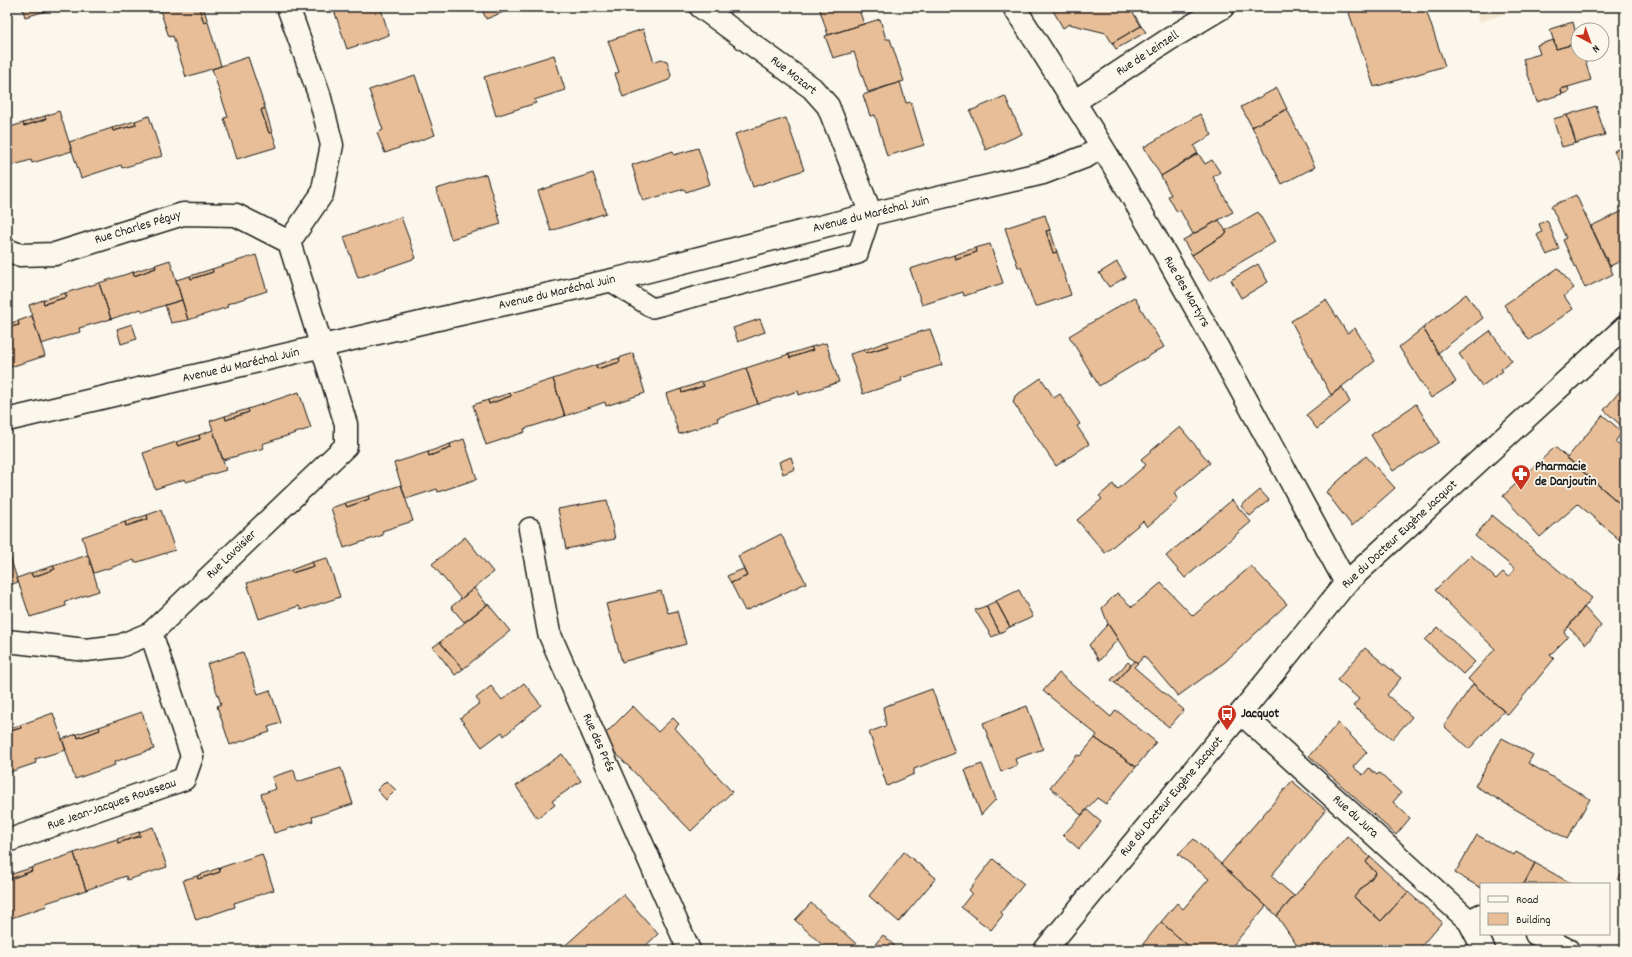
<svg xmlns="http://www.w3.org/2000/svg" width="1632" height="957" font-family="Dekko,sans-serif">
<rect width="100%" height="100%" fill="#fbf7ec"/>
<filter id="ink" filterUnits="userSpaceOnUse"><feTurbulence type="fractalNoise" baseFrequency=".025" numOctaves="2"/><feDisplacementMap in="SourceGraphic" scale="8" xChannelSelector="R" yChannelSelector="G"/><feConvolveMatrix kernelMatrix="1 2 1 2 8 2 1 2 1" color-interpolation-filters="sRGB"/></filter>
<g filter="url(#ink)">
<path fill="#f5e6d2" d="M1475 7H1526L1480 22Z"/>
<path fill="#e7be97" stroke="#1c1c1c" d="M22 7H60L25 17Z
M159 7H199L204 23 208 22 221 66 186 77 173 36 169 37Z
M199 7H203L208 22 204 23Z
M333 7H386L381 9 389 35 347 49Z
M481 7H516L486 19Z
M819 7H858L864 24 828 35Z
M1051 7H1130L1141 26 1112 43 1106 33 1069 24 1063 28Z
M1347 7H1425L1445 66 1374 87Z
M880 19 886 39H890L904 81 868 92 854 52 833 58 825 36Z
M1573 22 1578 43 1556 49 1550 29Z
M1141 26 1146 32 1116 49 1112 43Z
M643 29 654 62 661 59 667 61 671 75 669 80 623 97 615 74 619 72 608 41Z
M1554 40 1556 49 1578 43V54H1583L1591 80 1561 89 1562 94 1537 102 1523 59 1540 54 1537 45Z
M554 55 565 90 534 100 536 103 496 116 484 77Z
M248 57 265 108 261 110 269 133 272 132 277 147 237 159 224 118 228 117 212 69Z
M415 75 435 135 385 153 377 133 383 130 369 90Z
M900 82 906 103 911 102 924 145 887 156 875 115 870 116 863 95Z
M1568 87 1569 92 1562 94 1561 89Z
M1277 88 1287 109 1252 127 1241 107Z
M1005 96 1022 134 986 150 970 111Z
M1596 106 1605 135 1576 143 1567 115Z
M265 108 272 132 269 133 261 110Z
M1287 109 1315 167 1282 184 1252 127Z
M59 111 72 151 32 163 31 160 7 167V128L23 123 24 126 46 119 45 116Z
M1200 114 1212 135 1194 146 1198 154 1161 176 1144 147Z
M1567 115 1576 143 1562 147 1553 119Z
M45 116 46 119 24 126 23 123Z
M149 116 162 156 122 168 121 165 81 178 69 142 112 128 113 131 136 125 135 121Z
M786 118 804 170 753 187 735 134Z
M135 121 136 125 113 131 112 128Z
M1625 145V173L1614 151Z
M698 148 710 184 686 192 684 189 643 201 632 165 673 151 674 155Z
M1198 153 1205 164 1212 160 1220 172 1213 177 1233 212 1193 234 1180 210 1177 212 1168 196 1171 195 1161 176Z
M593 173 606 213 551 231 538 191Z
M486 174 501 224 451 239 436 189Z
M1576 195 1613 274 1585 288 1563 240 1566 238 1551 206Z
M1625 210V259L1610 266 1591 226Z
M1258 212 1275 242 1209 281 1192 255 1227 233 1225 231Z
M1045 215 1050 230 1046 231 1053 253 1057 252 1071 295 1035 307 1021 267H1018L1005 228Z
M401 217 416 258 358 278 344 237Z
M1219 220 1227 233 1192 255 1183 240Z
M1547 220 1559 249 1547 255 1537 235 1542 232 1539 224Z
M1050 230 1057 252 1053 253 1046 231Z
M990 244 1003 283 964 296 963 292 922 305 910 269 954 255 955 259 977 252 975 248Z
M975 248 977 252 955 259 954 255Z
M256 255 267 291 227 304 228 307 188 320 176 280 190 276 191 279 213 272 212 269Z
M170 260 182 300 143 312 141 309 111 319 99 283 133 272 134 276 156 268 155 265Z
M1117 262 1126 277 1109 287 1099 273Z
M1258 264 1268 282 1241 298 1231 280Z
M155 265 156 268 134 276 133 272Z
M1558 268 1574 288 1564 296 1573 309 1529 340 1504 305Z
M212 269 213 272 191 279 190 276Z
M99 283 111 319 79 328 80 332 41 344 29 305 43 300 44 304 67 297 65 293Z
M65 293 67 297 44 304 43 300Z
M1466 294 1483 318 1438 353 1423 328Z
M1134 297 1164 347 1099 386 1069 336Z
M182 300 188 320 171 323 165 305Z
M1326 300 1347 333 1355 328 1375 361 1331 395 1291 321Z
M32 316 45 356 7 368V328L19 325 18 321Z
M760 319 765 332 738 342 733 328Z
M18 321 19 325 7 328V324Z
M132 324 137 339 121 344 117 329Z
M1423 328 1456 382 1431 398 1399 347Z
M930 329 942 365 901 378 902 381 863 394 850 354 864 350 866 353 888 346 886 342Z
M1490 331 1512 361 1501 369 1503 371 1482 386 1459 354Z
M886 342 888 346 866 353 864 350Z
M826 343 839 382 799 395 798 391 758 404 746 368 789 354 790 358 813 350 811 347Z
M811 347 813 350 790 358 789 354Z
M633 353 645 393 606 406 605 402 565 416 553 379 596 365 597 369 620 362 619 358Z
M619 358 620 362 597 369 596 365Z
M746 368 758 404 717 418 718 421 679 434 666 394 681 389 682 393 704 386 702 382Z
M1041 378 1054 398 1060 394 1080 424 1077 426 1089 444 1056 466 1013 402 1015 396Z
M553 379 565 416 524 429 525 432 486 445 473 405 488 400 489 404 511 396 510 393Z
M702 382 704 386 682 393 681 389Z
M1625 385V429L1604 410Z
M1342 387 1350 402 1317 429 1306 415Z
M299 392 311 428 262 444 264 448 223 460 210 421 225 416 226 420 249 412 248 409Z
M510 393 511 396 489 404 488 400Z
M1416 404 1439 442 1393 471 1371 435Z
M248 409 249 412 226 420 225 416Z
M1603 415 1622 432 1615 442 1625 450V496L1619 503 1567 458Z
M1180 427 1210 463 1174 493 1178 500 1147 527 1143 521 1105 553 1077 520 1102 499 1099 496 1113 484 1117 490 1146 465 1141 459Z
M213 430 226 470 186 482 185 479 155 489 143 453 176 442 178 446 200 439 199 435Z
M199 435 200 439 178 446 176 442Z
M464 439 477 479 438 492 437 489 406 499 394 463 428 452 429 456 451 448 450 444Z
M450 444 451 448 429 456 428 452Z
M1555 447 1625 508V539L1622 542 1578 504 1540 537 1503 496Z
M1366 456 1395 488 1352 526 1326 492Z
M791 457 795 469 783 474 779 462Z
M401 485 413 521 382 531 383 535 344 548 331 508 345 503 347 507 369 499 368 496Z
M1260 490 1269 500 1250 516 1241 506Z
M368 496 369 499 347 507 345 503Z
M607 500 615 539 566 549 558 509Z
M1232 500 1251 522 1185 578 1166 556Z
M161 510 175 550 135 563 134 560 94 573 82 537 125 522 126 526 148 519 147 515Z
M147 515 148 519 126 526 125 522Z
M1492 515 1592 598 1564 632 1568 637 1550 655 1554 659 1508 715 1468 679 1495 649 1435 590 1471 555 1496 579 1503 572 1508 577 1515 569 1475 536Z
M781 534 806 583 745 611 731 583 747 576 738 556Z
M465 537 493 572 461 599 432 564Z
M7 547 18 582 7 586Z
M88 555 99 591 65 602 66 606 30 617 17 578 31 573 33 577 55 569 53 566Z
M327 558 340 597 301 610 299 606 259 619 247 583 291 570 292 573 314 566 312 562Z
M312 562 314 566 292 573 291 570Z
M53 566 55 569 33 577 31 573Z
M1251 566 1287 604 1225 662 1178 696 1144 656 1138 663 1129 657 1108 624 1102 608 1117 593 1132 607 1161 583 1193 616Z
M743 569 747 576 731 583 727 576Z
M474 588 487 605 464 622 451 607Z
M1019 590 1033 617 1010 627 996 601Z
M661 591 668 613 677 611 686 644 622 662 606 604Z
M996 601 1010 627 1000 633 986 606Z
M488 604 510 631 463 669 440 642Z
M986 606 1000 633 992 637 975 610Z
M1584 607 1601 626 1586 644 1568 627Z
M1108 624 1118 639 1099 661 1089 645Z
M1438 627 1475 662 1463 674 1425 640Z
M440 642 463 669 455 675 433 647Z
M1365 648 1401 678 1387 695 1412 717 1392 739 1353 706 1359 699 1337 680Z
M243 652 258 694 270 690 281 723 268 727 270 732 230 745 217 706 221 704 207 664Z
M1135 661 1138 663 1134 667 1184 710 1169 727 1115 683Z
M1128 662 1131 665 1115 683 1111 680Z
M1059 673 1111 717 1116 710 1156 742 1136 767 1095 738 1097 735 1043 691Z
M524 683 541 705 504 736 502 732 482 747 460 718 480 703 476 698 491 686 502 700Z
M1473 684 1504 711 1469 749 1444 726Z
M932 689 955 753 914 769V774L887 786 869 732 886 726 883 707Z
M633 706 658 732 673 718 679 724 675 728 732 792 691 831 601 738Z
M1027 706 1043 749 1015 759 1017 765 1001 772 983 723Z
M142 712 154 749 114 762 115 765 75 779 62 739 77 734 78 738 100 730 99 727Z
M53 713 66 750 35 759 36 763 7 773V732L21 728 20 725Z
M1338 723 1367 752 1353 767 1363 775 1369 768 1377 775 1379 773 1401 793 1393 802 1410 818 1396 835 1309 756Z
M20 725 21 728 7 732V729Z
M99 727 100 730 78 738 77 734Z
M1095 738 1136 767 1106 804 1097 798 1081 815 1050 787 1077 755 1080 756Z
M1502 738 1533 755 1528 763 1590 799 1567 839 1475 786Z
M562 754 581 781 552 801 555 805 537 818 516 786Z
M982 764 996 799 981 815 965 770Z
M341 768 353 804 312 817 313 821 274 833 261 794 276 789 272 777 294 770 297 782Z
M386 781 396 790 386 800 377 790Z
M1292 781 1326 810 1271 876 1294 896 1277 916 1221 864Z
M1087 810 1101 822 1079 849 1063 835Z
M153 827 167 867 127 880 126 876 86 890 74 853 117 839 118 843 140 836 139 832Z
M139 832 140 836 118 843 117 839Z
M1477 835 1514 855 1516 852 1535 863 1524 884H1481V888L1455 873Z
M1347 836 1370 857 1366 862 1376 873 1354 897 1381 921 1408 892 1442 922 1418 950H1300L1277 916Z
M1194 839 1266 906 1229 950H1193L1161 922 1177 903 1183 909 1209 879 1178 854Z
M904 852 936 878 899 922 869 896Z
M74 853 86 890 46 903 47 906 8 919 7 875H9L10 879 32 871 31 868Z
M262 854 274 890 234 903 235 907 196 920 183 880 197 876 198 879 220 872 219 868Z
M1370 857 1408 892 1381 921 1354 897 1376 873 1366 862Z
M993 859 1024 884 1001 912 1003 915 991 930 961 907 972 893 969 890Z
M1535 863 1572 884H1524Z
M31 868 32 871 10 879 9 875Z
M219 868 220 872 198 879 197 876Z
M1625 871V885L1618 878Z
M623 894 658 934 641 950H560Z
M811 903 863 950H828L795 920Z
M1161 922 1193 950H1138Z
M883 935 899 950H870Z"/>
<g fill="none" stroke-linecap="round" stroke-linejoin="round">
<defs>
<path id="service" d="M610 281 652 308 858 254 871 214"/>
<path id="minor" d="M701 7 812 88 828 106 871 214
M1014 7C1055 71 1096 135 1134 200 1208 326 1276 455 1346 583
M1074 102 1168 40 1223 7
M7 250 20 255 55 254 183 214 236 215 289 242
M7 420 429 321 617 279 871 214 1043 173 1087 156 1101 147
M530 529 549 633 689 950
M7 641 86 650 120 646 151 633 346 446V424L289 242 322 194 332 145 319 94 288 7
M1241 713 1469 921 1481 915
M7 841 184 779 192 756 151 633
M1469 921 1484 950
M1536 934 1568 950"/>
<path id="tertiary" d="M1045 950 1241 713 1346 583 1625 327"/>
</defs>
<use href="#service" stroke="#1c1c1c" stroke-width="22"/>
<use href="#minor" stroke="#1c1c1c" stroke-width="25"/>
<use href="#tertiary" stroke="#1c1c1c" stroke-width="25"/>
<use href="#service" stroke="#fbf7ec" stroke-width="19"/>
<use href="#minor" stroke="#fbf7ec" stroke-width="22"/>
<use href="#tertiary" stroke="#fbf7ec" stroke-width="22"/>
</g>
</g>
<defs>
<symbol id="pharmacy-pin" viewBox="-11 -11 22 30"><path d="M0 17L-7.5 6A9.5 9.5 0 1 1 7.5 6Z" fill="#c8321e" stroke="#fbf7ec"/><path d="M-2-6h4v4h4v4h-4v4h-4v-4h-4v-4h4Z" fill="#fff"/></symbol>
<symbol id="bus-pin" viewBox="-11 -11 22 30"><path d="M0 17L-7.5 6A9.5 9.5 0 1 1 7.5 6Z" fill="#c8321e" stroke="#fbf7ec"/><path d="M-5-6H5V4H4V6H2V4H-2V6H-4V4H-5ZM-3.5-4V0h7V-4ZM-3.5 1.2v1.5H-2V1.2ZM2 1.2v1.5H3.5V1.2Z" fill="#fff"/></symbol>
</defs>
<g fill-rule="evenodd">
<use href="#pharmacy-pin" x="1510" y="463" width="22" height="30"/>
<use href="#bus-pin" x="1216" y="703" width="22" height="30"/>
</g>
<g text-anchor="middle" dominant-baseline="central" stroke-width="3.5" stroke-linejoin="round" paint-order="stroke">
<g font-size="13" fill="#1c1c1c" stroke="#fbf7ec">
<text transform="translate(1148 54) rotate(-33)">Rue de Leinzell</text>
<text transform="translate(793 76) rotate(38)">Rue Mozart</text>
<text transform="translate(871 215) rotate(-14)">Avenue du Maréchal Juin</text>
<text transform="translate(138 228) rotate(-17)">Rue Charles Péguy</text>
<text transform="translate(1186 292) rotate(60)">Rue des Martyrs</text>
<text transform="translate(557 293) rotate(-13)">Avenue du Maréchal Juin</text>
<text transform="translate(241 366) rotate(-13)">Avenue du Maréchal Juin</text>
<text transform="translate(1400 535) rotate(-43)">Rue du Docteur Eugène Jacquot</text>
<text transform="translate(232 555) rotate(-44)">Rue Lavoisier</text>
<text transform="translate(598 743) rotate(66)">Rue des Prés</text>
<text transform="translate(1172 797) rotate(-50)">Rue du Docteur Eugène Jacquot</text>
<text transform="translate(112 805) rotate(-19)">Rue Jean-Jacques Rousseau</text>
<text transform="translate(1355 817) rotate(42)">Rue du Jura</text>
</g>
<g font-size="13" font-weight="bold" fill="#1c1c1c" stroke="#fbf7ec" text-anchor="start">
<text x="1535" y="467">Pharmacie<tspan x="1535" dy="15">de Danjoutin</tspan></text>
<text x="1241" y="714">Jacquot</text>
</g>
</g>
<rect width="1632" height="957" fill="none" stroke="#fbf7ec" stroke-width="24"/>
<rect x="12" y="12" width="1608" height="933" fill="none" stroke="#1c1c1c" stroke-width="1.5" filter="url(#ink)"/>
<rect x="1480" y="883" width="130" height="52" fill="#fbf7ec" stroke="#a29f99"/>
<rect x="1488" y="896" width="20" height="6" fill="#fbf7ec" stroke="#a29f99"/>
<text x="1516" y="903" font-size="12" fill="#1c1c1c">Road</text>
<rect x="1488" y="913" width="20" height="12" fill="#e7be97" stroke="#a29f99"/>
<text x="1516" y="923" font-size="12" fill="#1c1c1c">Building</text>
<g transform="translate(1590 42) rotate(139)"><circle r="19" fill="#fbf7ec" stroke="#a29f99"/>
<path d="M0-3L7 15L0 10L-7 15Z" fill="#c8321e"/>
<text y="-6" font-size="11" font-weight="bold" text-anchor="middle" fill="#1c1c1c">N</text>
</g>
</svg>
